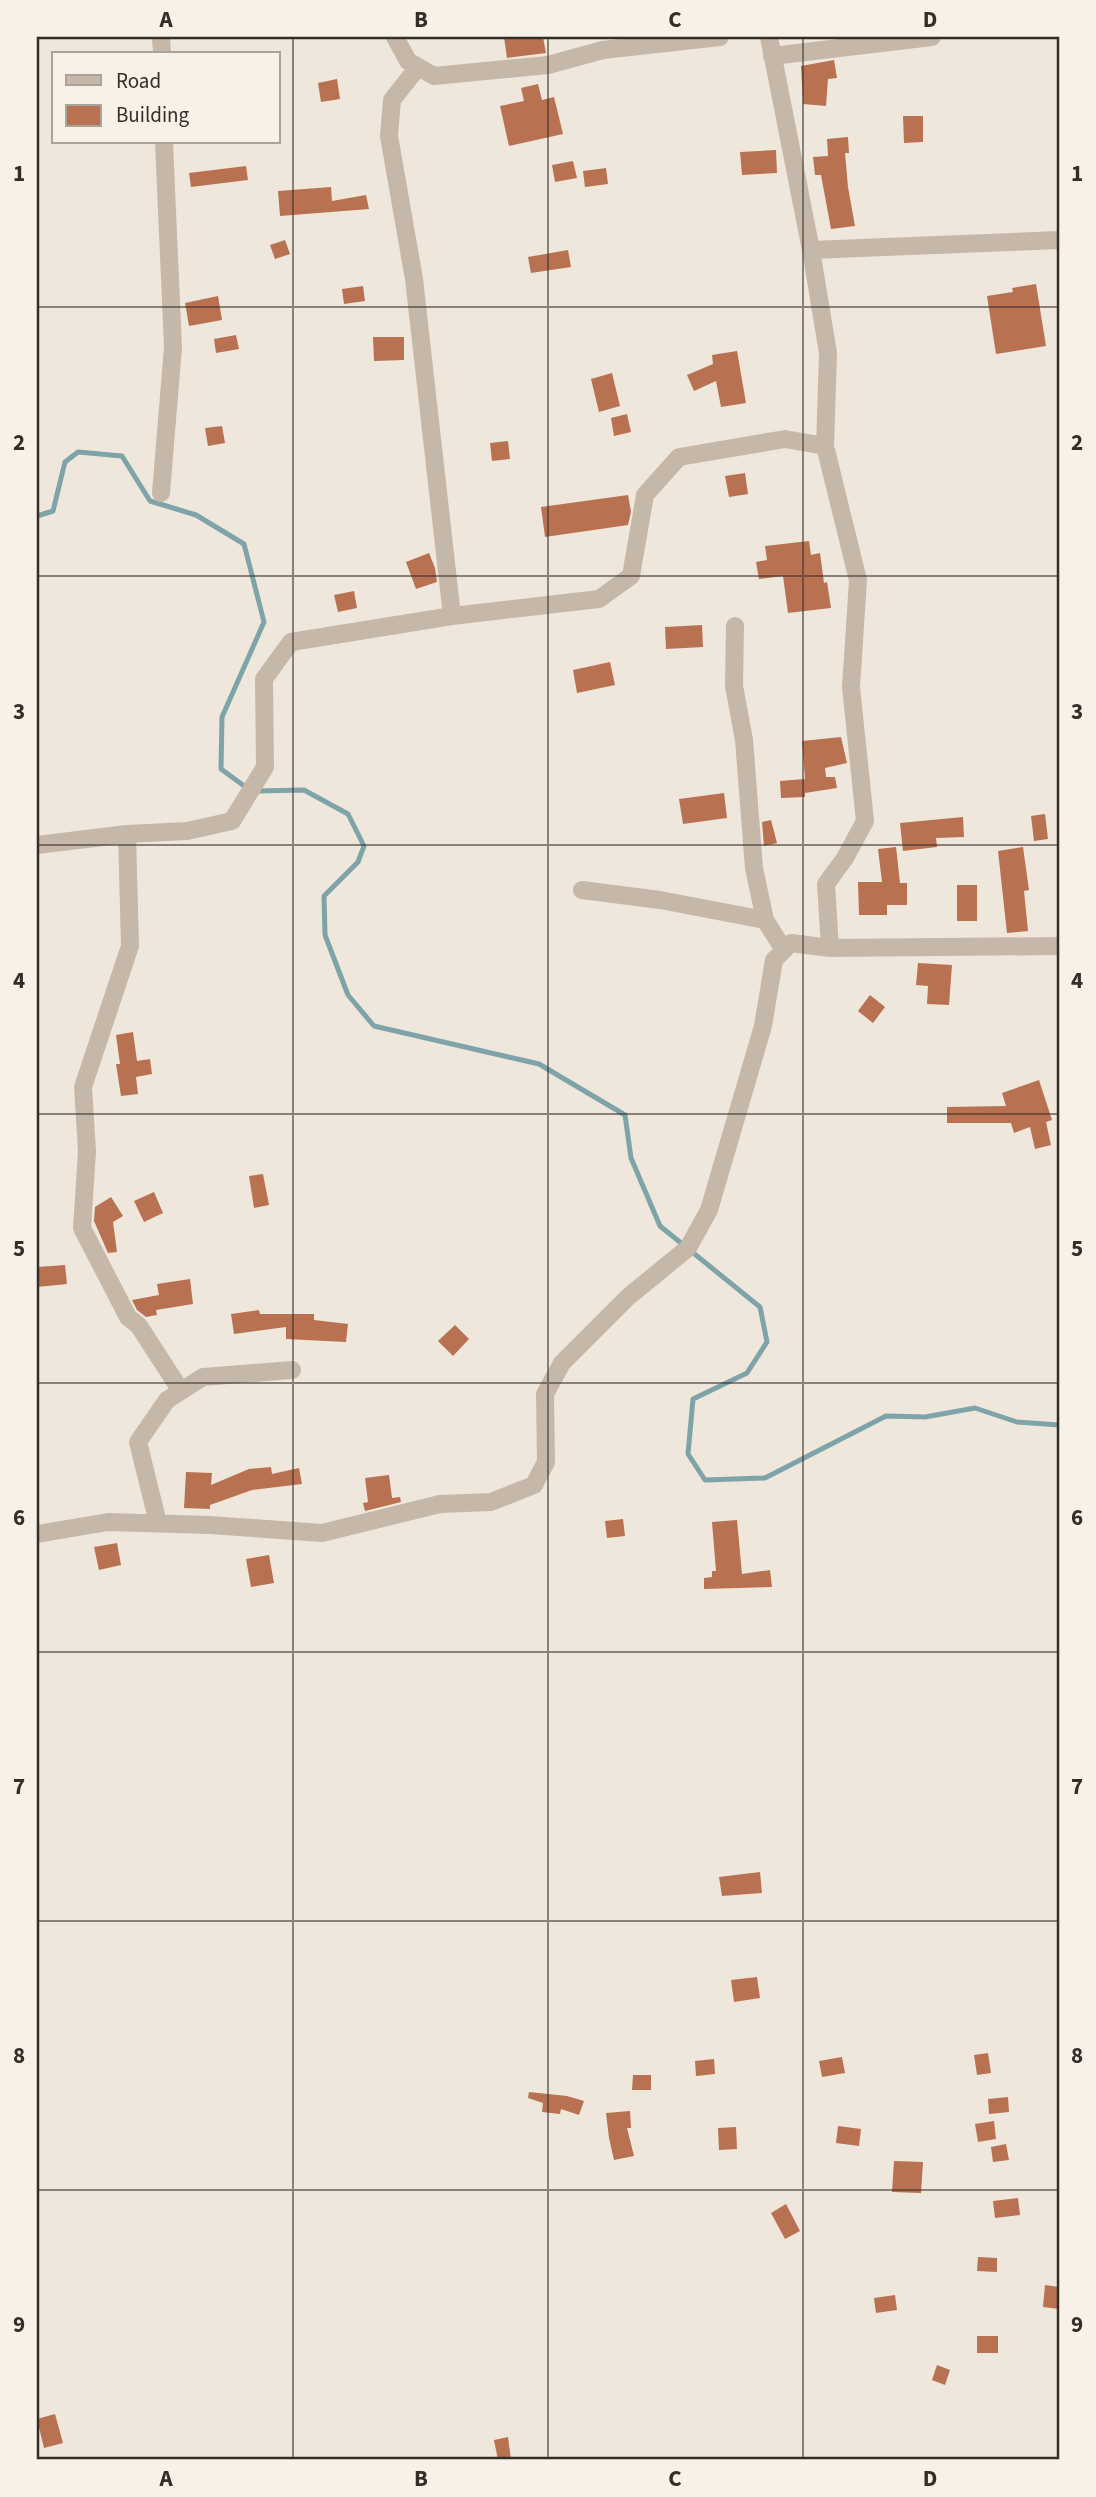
<svg xmlns="http://www.w3.org/2000/svg" width="1096" height="2497" font-family="'Source Sans 3',sans-serif">
<rect width="100%" height="100%" fill="#efe7dc"/>
<g fill="none" stroke-linecap="round" stroke-linejoin="round">
<path stroke="#7ea4a9" stroke-width="5" d="M37 516 53 511 65 462 78 452 122 456 150 501 196 515 244 544 264 622 222 717 221 769 247 788
M256 791 304 790 348 814 364 846 358 862 324 896 325 935 348 995 374 1026 539 1064 625 1115 631 1158 660 1226 760 1307 767 1342 747 1373 693 1399 688 1454 705 1480 765 1478 886 1416 925 1417 975 1408 1017 1422 1059 1425"/>
</g>
<path fill="#b87151" d="M504 37H543L546 53 507 58Z
M834 60 837 78 828 79 826 106 803 104 801 66Z
M337 79 340 99 321 102 318 83Z
M538 84 542 100 554 97 563 134 509 146 500 106 524 101 521 88Z
M903 116H923V142L904 143Z
M848 137 849 153H845L848 187 855 226 831 229 821 175H815L813 157 828 156 827 139Z
M776 150 777 173 742 175 740 152Z
M573 161 577 178 555 182 552 165Z
M246 166 248 180 191 187 189 173Z
M606 168 608 184 585 187 583 171Z
M331 187 332 201 366 195 369 209 280 216 278 191Z
M285 240 290 254 275 259 270 245Z
M568 250 571 267 531 273 528 257Z
M1036 284 1046 346 996 354 987 296 1013 292 1012 288Z
M363 286 365 301 344 304 342 289Z
M218 296 222 320 189 326 185 303Z
M236 335 239 349 216 353 214 339Z
M373 337H404V360L374 361Z
M737 351 746 403 721 407 716 381 694 391 687 375 713 364 712 355Z
M612 373 620 406 599 412 591 379Z
M627 414 631 432 614 436 611 418Z
M222 426 225 443 208 446 205 428Z
M508 441 510 459 492 461 490 443Z
M745 473 748 494 729 497 725 476Z
M628 495 631 512 628 525 545 537 541 507Z
M809 541 811 555 820 553 824 583 827 582 831 608 788 613 783 576 759 579 756 562 767 560 765 546Z
M429 553 435 568 437 582 416 589 406 562Z
M354 591 357 608 338 612 334 595Z
M702 625 703 647 666 649 665 627Z
M610 662 615 685 577 693 573 670Z
M841 737 847 763 825 768 826 777H835L837 788 805 793V797L781 798 780 781 805 779 802 741Z
M724 793 727 818 683 824 679 799Z
M1045 814 1048 839 1034 841 1031 816Z
M963 817 964 837 936 838 937 847 903 851 900 823Z
M771 820 777 843 764 846 762 822Z
M896 847 900 883H907V905H887V915H859L858 882H882L878 849Z
M1023 847 1029 890 1024 891 1028 931 1007 933 998 851Z
M957 885H977V921H957Z
M918 963 952 965 949 1005 927 1004 928 986 916 985Z
M870 995 885 1007 873 1023 858 1011Z
M133 1032 137 1061 150 1059 152 1074 136 1077 138 1094 121 1096 116 1064H120L116 1035Z
M1039 1080 1052 1120 1046 1122 1051 1145 1035 1149 1030 1127 1014 1133 1011 1123H947V1107L1006 1106 1002 1093Z
M263 1174 269 1205 254 1208 249 1176Z
M154 1192 163 1213 144 1222 134 1201Z
M111 1197 123 1216 113 1222 117 1252 108 1253 94 1221 95 1207Z
M65 1265 67 1284 37 1287V1267Z
M190 1279 193 1304 156 1310 157 1315 146 1317 137 1310 132 1300 159 1295 157 1284Z
M259 1310 260 1314H314V1320L348 1324 346 1342 286 1339V1327L234 1334 231 1314Z
M455 1325 469 1339 453 1356 438 1341Z
M271 1467 272 1474 299 1468 302 1484 252 1490 210 1505V1509L184 1508 186 1472 212 1473 211 1485 249 1469Z
M389 1475 392 1498 400 1497 401 1502 365 1511 363 1503 368 1502 365 1478Z
M623 1519 625 1536 607 1538 605 1521Z
M737 1520 742 1574 770 1570 772 1587 704 1589V1578L712 1577V1571H716L712 1522Z
M117 1543 121 1565 99 1570 94 1547Z
M269 1555 274 1583 251 1587 246 1559Z
M760 1872 762 1893 722 1896 719 1877Z
M757 1977 760 1998 734 2002 731 1980Z
M988 2053 991 2073 977 2075 974 2055Z
M842 2057 845 2073 822 2077 819 2061Z
M714 2059 715 2074 696 2076 695 2061Z
M633 2075H651V2090H632Z
M529 2092 567 2096 584 2101 579 2115 561 2109 560 2114 542 2112 543 2103 528 2098Z
M1008 2097 1009 2112 989 2114 988 2099Z
M630 2111 631 2128H627L634 2156 614 2160 609 2138 606 2113Z
M994 2121 996 2139 978 2142 975 2124Z
M838 2126 861 2129 859 2146 836 2143Z
M736 2127 737 2149 719 2150 718 2128Z
M1006 2144 1009 2160 993 2162 991 2147Z
M894 2161 923 2162 921 2193 892 2192Z
M1018 2198 1020 2215 995 2218 993 2201Z
M786 2204 800 2231 785 2239 771 2213Z
M978 2257 997 2258V2272L977 2271Z
M1045 2285 1059 2287V2309L1043 2307Z
M895 2295 897 2310 876 2313 874 2298Z
M977 2336H998V2353H977Z
M937 2365 950 2370 945 2385 932 2380Z
M55 2414 63 2443 44 2448 37 2419Z
M508 2437 511 2460H498L494 2440Z"/>
<g fill="none" stroke-linecap="round" stroke-linejoin="round">
<path stroke="#c6b8a9" stroke-width="18" d="M161 37 162 54
M395 37 408 61 434 76 548 65 603 50 720 37
M769 37 811 250 828 353 825 446 858 580 851 687 865 821 845 858 826 884 830 948
M772 56 932 37
M418 67 392 100 389 136 414 279 452 616
M811 250 1059 240
M161 493 173 347 164 142
M735 626 734 686 744 740 754 868 765 920 784 950
M127 834 130 946 83 1087 87 1152 82 1228 128 1317 139 1326 181 1391
M37 845 127 834 187 831 232 821 265 767 264 679 291 642 452 616 599 599 631 576 645 495 679 457 785 439 825 446
M582 890 660 900 765 920
M158 1523 138 1442 167 1400 203 1377 292 1370
M37 1534 108 1522 210 1525 322 1533 440 1504 491 1502 534 1485 546 1462 545 1394 562 1363 628 1297 688 1248 709 1210 763 1026 774 960 791 943 830 948 1059 946"/>
</g>
<path fill="none" stroke="#342d28" stroke-width="2" stroke-opacity="0.55" d="M293 37V2460M548 37V2460M803 37V2460M37 307H1059M37 576H1059M37 845H1059M37 1114H1059M37 1383H1059M37 1652H1059M37 1921H1059M37 2190H1059"/>
<rect width="1096" height="2497" fill="none" stroke="#f7f1e8" stroke-width="77"/>
<rect x="52" y="52" width="228" height="91" fill="#f7f1e8" stroke="#a9a39b" stroke-width="2"/>
<rect x="66" y="75" width="35" height="10" fill="#c6b8a9" stroke="#a9a39b" stroke-width="2"/>
<text x="116" y="88" font-size="21" fill="#342d28">Road</text>
<rect x="66" y="105" width="35" height="21" fill="#b87151" stroke="#a9a39b" stroke-width="2"/>
<text x="116" y="122" font-size="21" fill="#342d28">Building</text>
<rect x="38" y="38" width="1020" height="2420" fill="none" stroke="#342d28" stroke-width="2.5"/>
<g font-size="23" text-anchor="middle" font-weight="bold" fill="#342d28">
<text x="166" y="27">A</text>
<text x="421" y="27">B</text>
<text x="675" y="27">C</text>
<text x="930" y="27">D</text>
<text x="19" y="181">1</text>
<text x="1077" y="181">1</text>
<text x="19" y="450">2</text>
<text x="1077" y="450">2</text>
<text x="19" y="719">3</text>
<text x="1077" y="719">3</text>
<text x="19" y="988">4</text>
<text x="1077" y="988">4</text>
<text x="19" y="1256">5</text>
<text x="1077" y="1256">5</text>
<text x="19" y="1525">6</text>
<text x="1077" y="1525">6</text>
<text x="19" y="1794">7</text>
<text x="1077" y="1794">7</text>
<text x="19" y="2063">8</text>
<text x="1077" y="2063">8</text>
<text x="19" y="2332">9</text>
<text x="1077" y="2332">9</text>
<text x="166" y="2486">A</text>
<text x="421" y="2486">B</text>
<text x="675" y="2486">C</text>
<text x="930" y="2486">D</text>
</g>
</svg>
